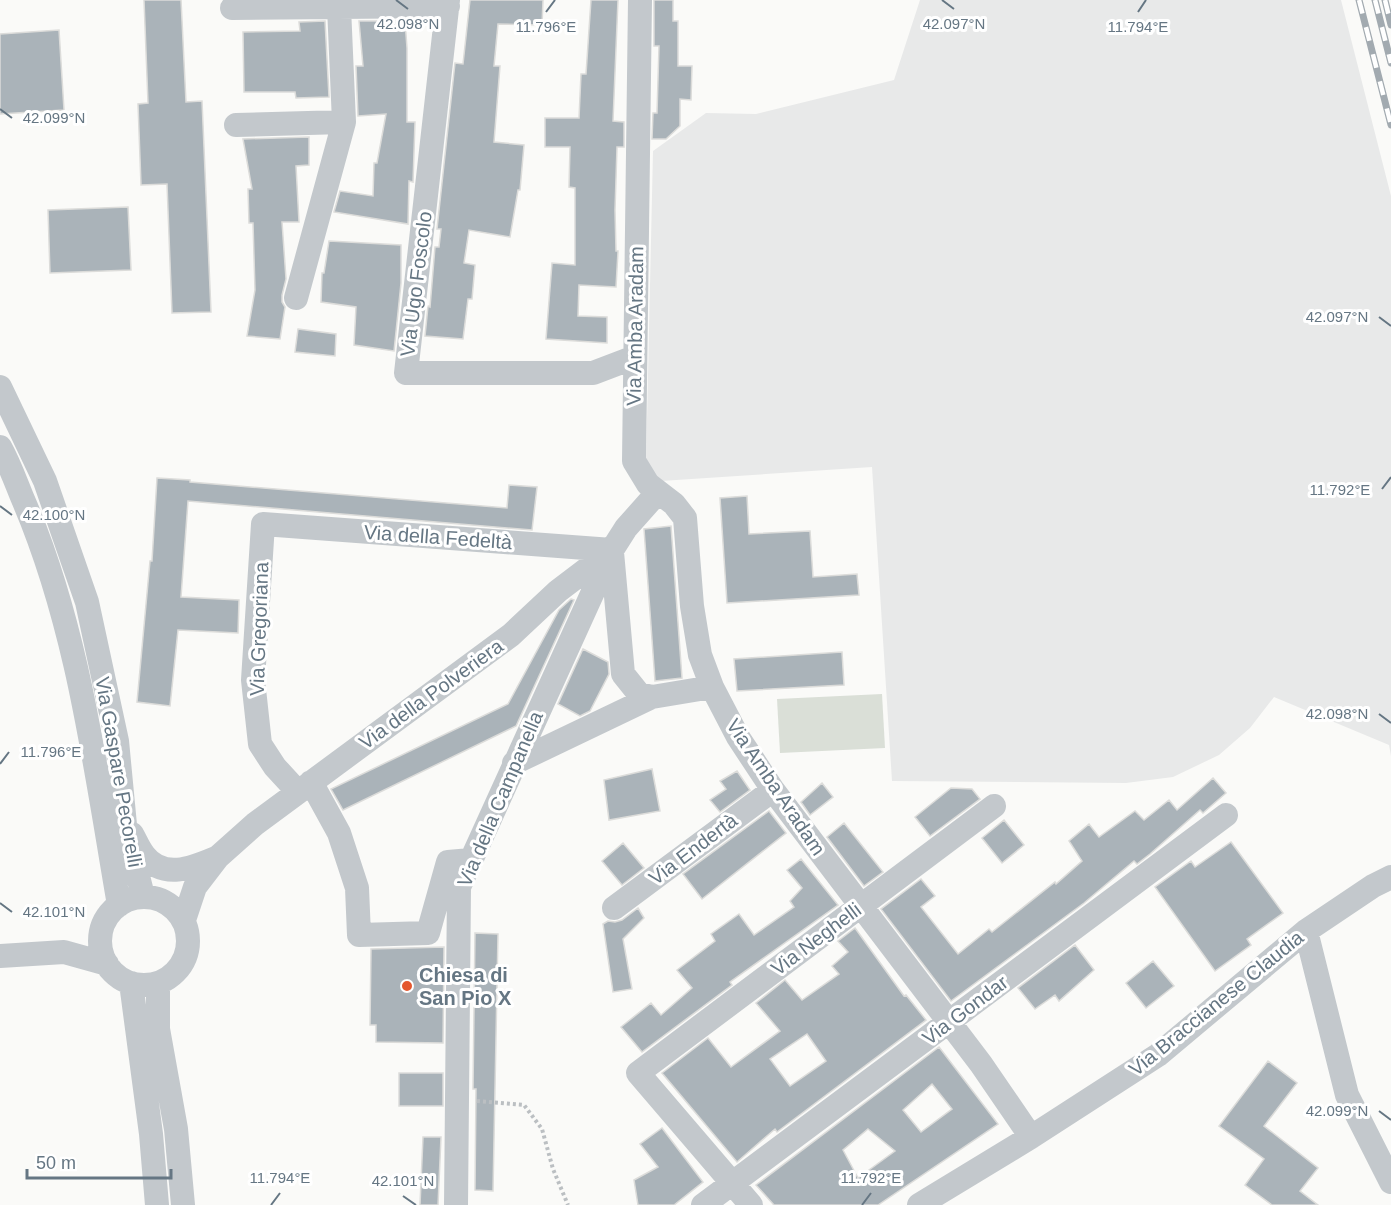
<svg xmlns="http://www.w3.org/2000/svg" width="1391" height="1205" font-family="Arial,sans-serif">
<rect width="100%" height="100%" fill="#fafaf8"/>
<path fill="#e8e9e9" d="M920 0H1341L1391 196V756L1389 745 1274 697 1250 728 1219 755 1173 777 1126 783 892 781 872 467 661 481 646 465 653 151 706 113 756 114 894 80Z"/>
<path fill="#dadfd7" d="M882 694 885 748 780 753 777 699Z"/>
<path fill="#aab3b9" stroke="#dcdcda" stroke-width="1.5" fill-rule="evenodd" d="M144 0H181L186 102 202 101 211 312 172 313 167 184 141 185 138 104 148 103Z
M470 0H543L542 25 498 24 494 66H500L494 142 524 145 520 190H518L510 237 469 230 464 263 475 265 472 299H468L463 339 425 336 428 306 430 307 435 247H439L441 229H437L455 63 463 64Z
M591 0H618L613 121 624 122V147H617L615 210 616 251H618L616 287 579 285 578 316 607 317V343L546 339 552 263 575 265V188L569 187 570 147H545V118H579L581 74H586Z
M654 0H673V21H678V66H692L691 100 680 99V126L666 139H652L653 113H657L659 46H654Z
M325 21 329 97 296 98 295 92H244L243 32 300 31 299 22Z
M359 21H405L407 48V122H415L413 182 409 181 408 224 334 212 340 191 373 196 374 163H377L386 114 358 116 356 66H363Z
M59 30 64 110 0 114V34Z
M309 137V165L296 166 299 222H282L286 279 282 295V302L285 307 280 339 247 336 255 290 253 223H249L248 189H252L243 139Z
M128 207 131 270 50 273 48 210Z
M329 241 401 245V283L394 351 354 345 356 307 321 302 322 273H324Z
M298 329 336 334 335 356 295 352Z
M157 478 190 480V482L507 508 509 485 537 487 532 530 188 501 181 597 239 600 238 633 178 630 170 706 137 702 150 561H152Z
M747 496 749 534 810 531 813 577 857 574 859 595 727 603 720 498Z
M671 526 682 678 655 681 644 529Z
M571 599 574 600 516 726 343 810 331 789 508 704 559 610Z
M583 649 608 662 609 674 590 711 580 716 558 704Z
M842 652 844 685 737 691 734 659Z
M652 769 660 811 609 820 604 780Z
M737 771 750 790 720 812 710 800 726 789 720 781Z
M1213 778 1226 793 1203 813 1200 810 1150 854 1137 864 1134 861 1084 903 951 1001 881 909 921 879 935 896 921 907 958 954 989 929 992 932 1055 882 1056 884 1082 861 1069 841 1089 824 1099 837 1135 811 1144 820 1169 800 1177 810Z
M822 783 833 797 810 815 801 802Z
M951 788 972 789 980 799 930 836 915 817Z
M769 811 786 833 702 899 683 874Z
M1004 820 1024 845 1002 863 982 838Z
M844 823 883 872 864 886 827 837Z
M1231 842 1283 913 1247 939 1251 945 1215 971 1155 887 1191 861 1195 867Z
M623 843 644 868 622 885 602 861Z
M801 859 838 905 730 982 732 985 642 1052 621 1027 651 1003 661 1015 692 988 677 970 715 941 711 934 739 914 754 935 794 907 790 901 802 888 787 870Z
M638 908 644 918 623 939 632 989 613 992 603 924 608 921 615 922 622 920Z
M855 928 904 996 906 995 926 1020 777 1132 775 1129 737 1162 662 1073 708 1038 731 1067 780 1031 756 1003 785 980 802 1000 839 974 832 966 848 952 838 941ZM807 1034 826 1061 790 1086 770 1059Z
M475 933 498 934 493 1191 475 1190 476 1089H473Z
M1075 945 1094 970 1059 1001 1055 995 1035 1009 1018 988Z
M444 947 443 1043 376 1042V1025H370L371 949Z
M1153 961 1174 986 1146 1008 1126 983Z
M939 1047 998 1124 878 1205H774L756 1185ZM932 1084 952 1109 921 1132 903 1110ZM868 1129 895 1151 858 1178 843 1150Z
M1268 1061 1297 1083 1264 1126 1318 1168 1300 1191 1318 1205H1272L1245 1185 1264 1159 1219 1126Z
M399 1073H443V1106H399Z
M662 1128 703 1182 674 1205H638L634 1180 658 1167 640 1144Z
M423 1137H441L438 1205H420Z"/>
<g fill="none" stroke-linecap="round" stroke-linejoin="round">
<path stroke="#bbbfc2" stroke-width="4" stroke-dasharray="3 3" stroke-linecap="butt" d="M477 1101 524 1105 542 1129 553 1169 568 1205"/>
<path stroke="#c3c8cc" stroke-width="24" d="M448 0 406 373H593L635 357
M640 0 634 461 648 484 674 504 685 518 692 606 700 655 712 687 738 737 773 790 981 1064 1031 1137
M232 8 448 6
M236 125 344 122
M296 298 344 122 339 7
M0 387 45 481 87 602 117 741 125 825 143 896
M0 447C9 463 15 480 22 497 78 626 95 767 119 905
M612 552 623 674 639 694 652 697 712 687
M514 763 652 697
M311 782 339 833 357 888 359 935 428 933 448 862 471 860
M298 792 275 767 260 744 253 680 263 524 612 550
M132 834C136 841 139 849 144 855 164 881 194 867 218 857
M100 941a44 44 0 1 1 88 0a44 44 0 1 1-88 0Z
M614 908 773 790
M184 920 195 887 218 857 255 824 511 635 558 591 612 550 626 528 658 492
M1306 931 1347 1095 1391 1182
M0 956 64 952 107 964
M131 983 151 1134 157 1205
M158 983V1029L176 1129 183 1205
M456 1205 459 887 612 550
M703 1205 1226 815
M751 1205 638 1073 994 806
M919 1205 1031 1137 1158 1055 1306 931 1373 886 1391 877"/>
<defs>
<path id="rail" d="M1359 0 1391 125
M1375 0 1391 63
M1385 0 1391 25"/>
</defs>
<use href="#rail" stroke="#a2aab0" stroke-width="7"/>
<use href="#rail" stroke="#fff" stroke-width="4.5" stroke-dasharray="14" stroke-linecap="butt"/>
</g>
<path fill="none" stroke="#657683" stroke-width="2" d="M396 0 408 9M942 0 954 9M546 12 555 0M1138 12 1146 0M0 109 12 118M1379 317 1391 326M1382 489 1391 477M0 506 12 515M1379 714 1391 723M0 764 9 752M0 903 12 912M1379 1111 1391 1120M403 1196 416 1205M271 1205 280 1193M862 1205 871 1193"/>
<circle fill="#e4572e" stroke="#fff" stroke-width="2" cx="407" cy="986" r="6"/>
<g text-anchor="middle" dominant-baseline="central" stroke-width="6" stroke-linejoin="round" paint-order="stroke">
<g font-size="20" fill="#657683" stroke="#fff">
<text transform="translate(416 284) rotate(-83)">Via Ugo Foscolo</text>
<text transform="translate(635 326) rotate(-89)">Via Amba Aradam</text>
<text transform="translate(438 537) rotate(4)">Via della Fedeltà</text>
<text transform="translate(259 629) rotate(-88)">Via Gregoriana</text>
<text transform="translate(431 694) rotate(-36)">Via della Polveriera</text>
<text transform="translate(119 772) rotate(80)">Via Gaspare Pecorelli</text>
<text transform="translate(776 787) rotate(56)">Via Amba Aradam</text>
<text transform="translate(500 799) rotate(-67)">Via della Campanella</text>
<text transform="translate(693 849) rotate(-37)">Via Endertà</text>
<text transform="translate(816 939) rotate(-37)">Via Neghelli</text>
<text transform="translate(1216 1003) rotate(-39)">Via Braccianese Claudia</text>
<text transform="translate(965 1010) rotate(-37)">Via Gondar</text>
</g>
<g font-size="20" font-weight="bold" fill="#657683" stroke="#fff" text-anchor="start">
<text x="419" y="975">Chiesa di<tspan x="419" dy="23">San Pio X</tspan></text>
</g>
</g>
<g font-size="15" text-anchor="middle" fill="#657683" stroke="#fff" stroke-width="6" stroke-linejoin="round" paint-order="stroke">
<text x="408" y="29">42.098°N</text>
<text x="954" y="29">42.097°N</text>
<text x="546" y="32">11.796°E</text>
<text x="1138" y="32">11.794°E</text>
<text x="54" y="123">42.099°N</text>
<text x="1337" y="322">42.097°N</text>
<text x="1340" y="495">11.792°E</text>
<text x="54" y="520">42.100°N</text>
<text x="1337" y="719">42.098°N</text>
<text x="51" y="757">11.796°E</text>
<text x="54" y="917">42.101°N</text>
<text x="1337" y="1116">42.099°N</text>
<text x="280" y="1183">11.794°E</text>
<text x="871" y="1183">11.792°E</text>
<text x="403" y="1186">42.101°N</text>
</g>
<path d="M27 1169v9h144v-9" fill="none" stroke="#657683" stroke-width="3"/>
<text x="36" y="1169" font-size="18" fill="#657683" stroke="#ffffff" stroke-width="4.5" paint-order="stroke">50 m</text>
</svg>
